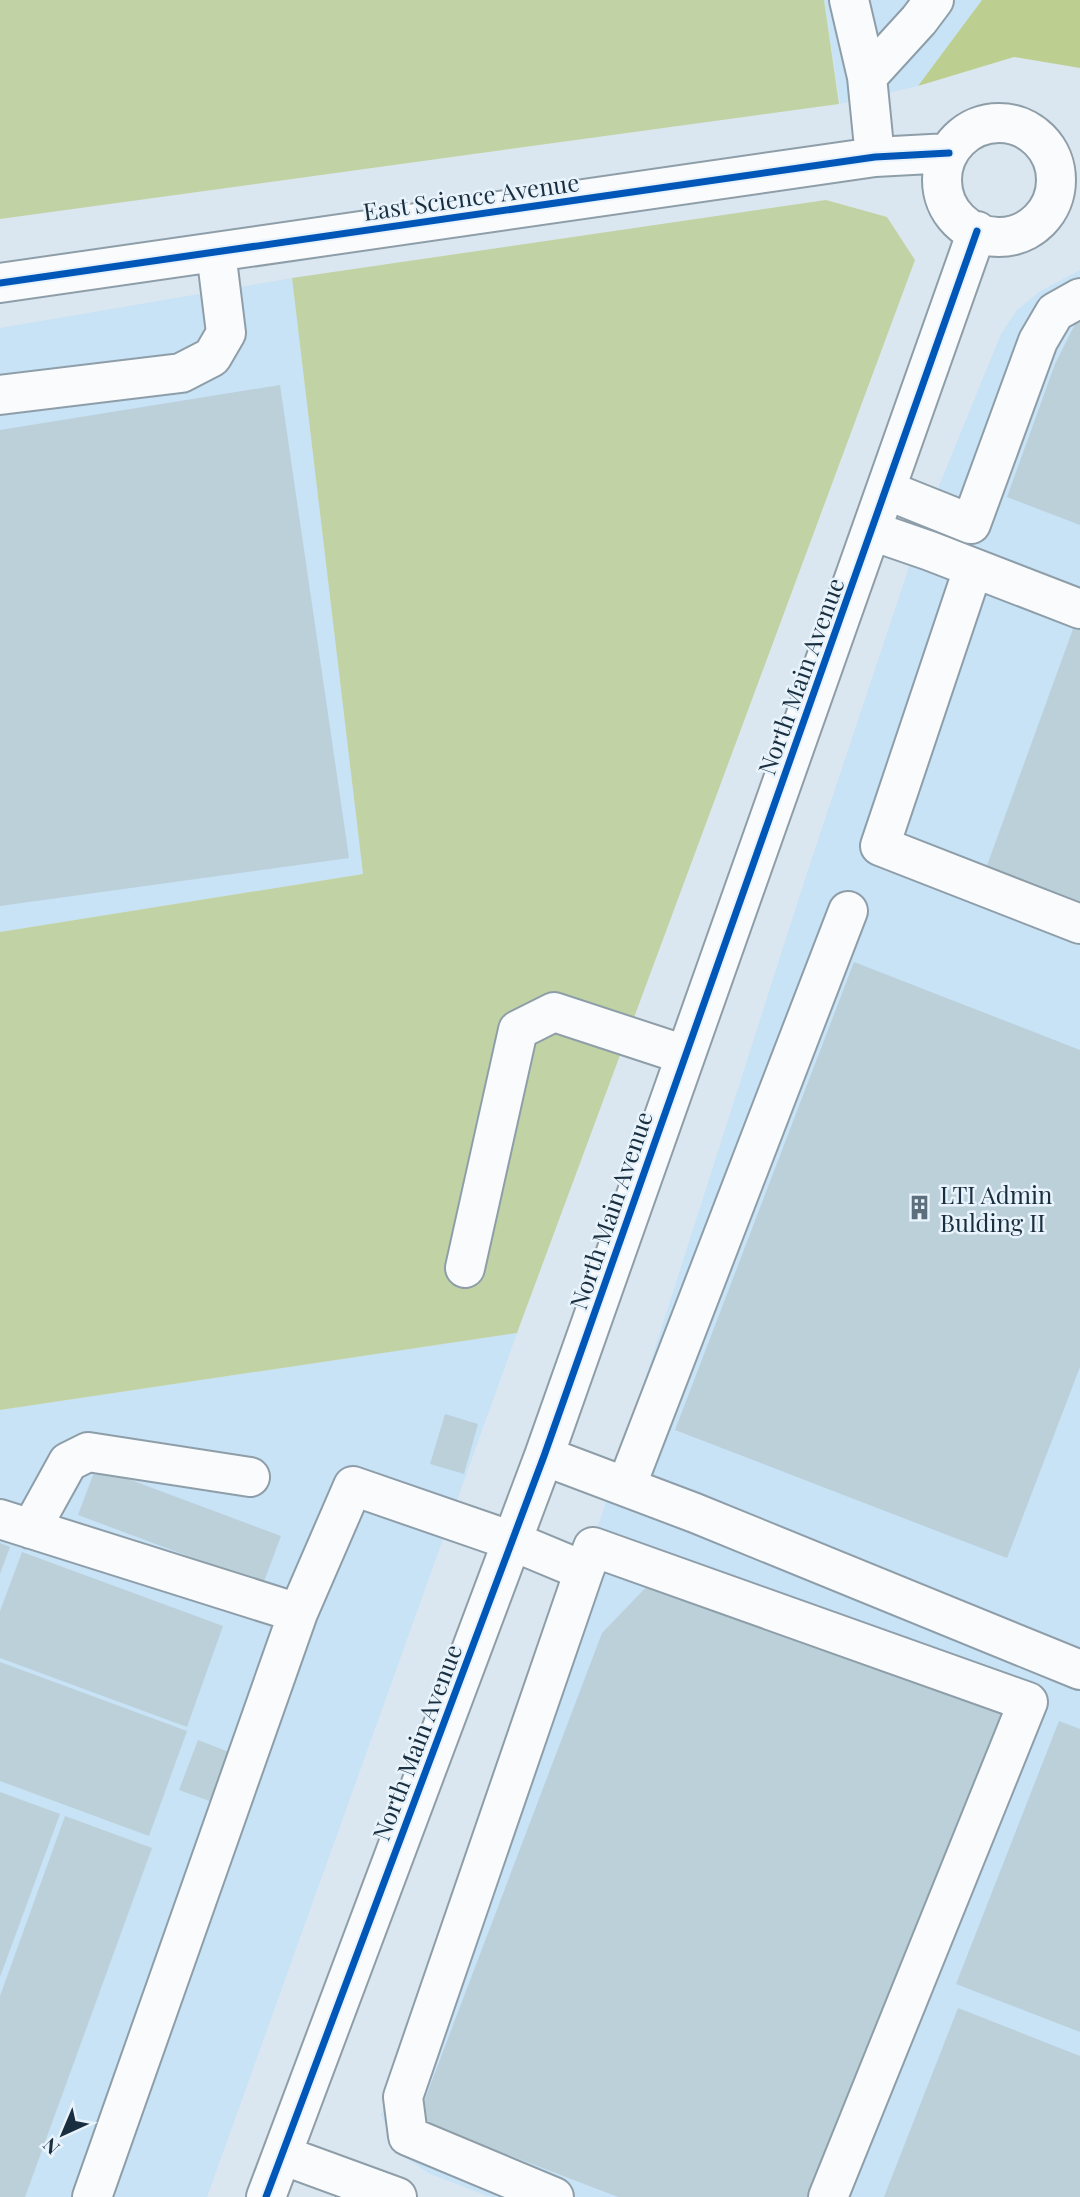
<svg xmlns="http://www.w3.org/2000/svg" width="1080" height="2197" font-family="'Playfair Display',serif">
<rect width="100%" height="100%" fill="#dbe7f0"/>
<path fill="#c8e2f6" d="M824 0H982L918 86 840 104Z
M1080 270V2197H490L428 2173 401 2154 381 2115 602 1514 806 876 923 525 1001 334 1017 310 1039 292Z
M292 278 363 874 0 932V328Z
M517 1333 207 2197H0V1410Z"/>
<path fill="#c1d3a4" d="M0 0H824L839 104 0 219Z
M826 200 887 217 915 260 517 1333 0 1410V932L363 874 292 278Z"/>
<path fill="#bccf90" d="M982 0H1080V68L1014 57 918 86Z"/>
<path fill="#bcd0da" d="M1080 321V525L1007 497 1055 364 1075 324Z
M280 385 349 858 0 906V430Z
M1077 618 1080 620V918L981 882Z
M854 962 1080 1050V1367L1007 1558 675 1430Z
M445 1414 478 1424 464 1474 430 1464Z
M96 1467 281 1536 263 1584 78 1515Z
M0 1543 10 1547 0 1574Z
M22 1552 223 1626 187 1727 0 1658V1611Z
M655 1578 1017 1706 822 2197H618L417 2120 602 1633Z
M0 1662 187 1731 149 1836 0 1781Z
M1059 1721 1080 1729V2032L956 1984Z
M198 1740 234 1754 215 1803 179 1790Z
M0 1792 60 1814 0 1977Z
M65 1816 152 1848 25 2197H0V1996Z
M958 2008 1080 2056V2197H884Z"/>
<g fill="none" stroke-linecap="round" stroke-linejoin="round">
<defs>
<path id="minor" d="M849 0 867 77 875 157
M867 77 919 20 934 0
M942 180a57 57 0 1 1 114 0a57 57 0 1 1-114 0Z
M0 283 875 157 949 153
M0 395 181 373 212 357 226 333 216 252
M886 490 971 524 1038 341 1055 312 1080 298
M872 531 930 551 1080 609
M973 569 880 846 1080 924
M465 1268 518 1030 554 1012 685 1055
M544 1456 695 1513 1080 1670
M626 1487 848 911
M0 1519 298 1613
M31 1529 68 1462 88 1452 250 1477
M584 1571 593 1547 1028 1702 828 2197
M282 2155 397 2197
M92 2197 298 1613 353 1486 512 1541 584 1571 403 2097 408 2136 554 2197
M266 2197 544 1456 977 231"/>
</defs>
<use href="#minor" stroke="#8e9ea9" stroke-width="42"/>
<use href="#minor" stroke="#fafbfd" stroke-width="38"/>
<defs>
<path id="cycleway" d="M0 283 875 157 949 153
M266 2197 544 1456 977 231"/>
</defs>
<use href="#cycleway" stroke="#e8f3fc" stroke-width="11"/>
<use href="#cycleway" stroke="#0057b8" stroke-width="7"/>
</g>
<defs>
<symbol id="building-bare" viewBox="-9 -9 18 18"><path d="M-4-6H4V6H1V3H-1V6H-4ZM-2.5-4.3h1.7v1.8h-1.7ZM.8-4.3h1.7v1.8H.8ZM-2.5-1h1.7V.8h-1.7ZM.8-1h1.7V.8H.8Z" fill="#5d6f7d" stroke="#e8f3fc" stroke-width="2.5" paint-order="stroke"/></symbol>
</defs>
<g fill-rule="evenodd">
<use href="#building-bare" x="902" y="1190" width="35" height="35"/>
</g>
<g text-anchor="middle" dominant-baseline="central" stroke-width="5" stroke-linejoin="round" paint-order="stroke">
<g font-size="24" fill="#192f3f" stroke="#e8f3fc">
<text transform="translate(471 196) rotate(-8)">East Science Avenue</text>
<text transform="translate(800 676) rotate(-70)">North Main Avenue</text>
<text transform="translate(610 1210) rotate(-71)">North Main Avenue</text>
<text transform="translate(416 1742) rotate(-69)">North Main Avenue</text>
</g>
<g font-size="24" fill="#192f3f" stroke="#e8f3fc" text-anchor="start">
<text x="940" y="1194">LTI Admin<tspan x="940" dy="28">Bulding II</tspan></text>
</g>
</g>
<g transform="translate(63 2134) rotate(224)" stroke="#e8f3fc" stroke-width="5" paint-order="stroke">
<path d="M0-5L12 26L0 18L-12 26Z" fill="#192f3f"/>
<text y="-10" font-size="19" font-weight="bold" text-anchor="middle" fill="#192f3f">N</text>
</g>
</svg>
